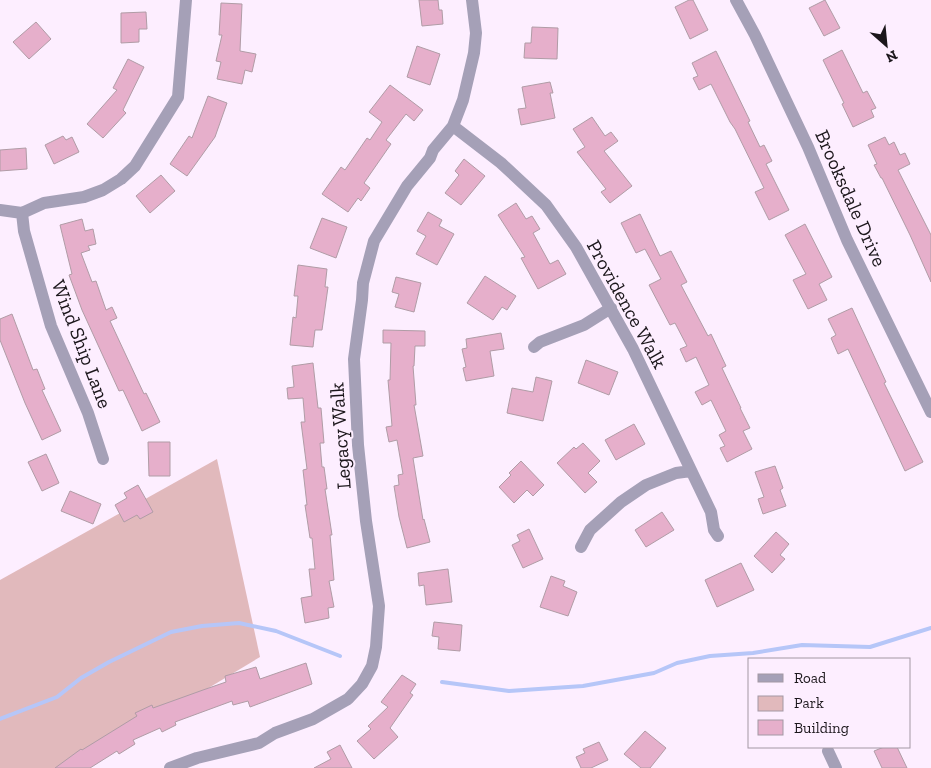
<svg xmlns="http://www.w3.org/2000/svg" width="931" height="768" font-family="'Zilla Slab',serif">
<rect width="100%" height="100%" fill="#fdeeff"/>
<path fill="#e1b9bc" d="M217 459 260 657 75 768H0V580Z"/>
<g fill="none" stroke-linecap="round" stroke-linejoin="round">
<path stroke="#b6c6f8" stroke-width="4" d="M442 682 509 691 583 686 654 673 677 663 710 656 753 653 802 645 870 647 931 628
M0 719 57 697 81 678 109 662 171 632 202 626 239 623 276 631 340 656"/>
</g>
<path fill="#e6afcb" stroke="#b09ca6" d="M419 0H438L439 10H442L443 24 422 26Z
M689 0H693L708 30 690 39 675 7Z
M825 0 840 28 824 36 809 8Z
M221 3 242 4 240 51 256 54 252 72 245 70 242 84 217 79 221 62 216 61 222 35H219Z
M146 12 147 29H139V42L121 43V13Z
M36 22 51 39 29 59 13 42Z
M532 27 558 28 557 59 524 58 525 43H531Z
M417 46 440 54 430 85 407 77Z
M842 50 863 93 867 91 876 108 871 110 874 117 853 127 842 104 844 103 823 60Z
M716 51 750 121 748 122 760 147 764 145 772 161 766 164 789 210 769 220 755 192 764 188 735 129 730 122 711 84 699 90 693 78 698 76 692 63Z
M128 59 144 67 123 110 126 113 103 138 87 124 117 90 113 88Z
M550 82 553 93H550L555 118 521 125 518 109 526 108 522 87Z
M390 85 423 110 414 121 406 114 386 140 391 144 364 183 370 188 361 201 358 198 348 212 322 194 341 167 345 170 367 138 370 140 382 122 369 112Z
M208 96 227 103 215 137 187 176 170 164 189 136 192 138Z
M592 117 605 136 611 132 618 141 604 151 632 186 610 203 601 192 606 189 577 152 585 147 573 129Z
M63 136 66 140 72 137 79 152 54 164 45 145Z
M885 137 889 145 894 142 900 155 905 153 910 164 898 170 931 235V282L910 235 882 178H881L874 165 877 164 868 145Z
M26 148 27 169 0 171V150Z
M464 159 485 176 461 205 445 193 459 175 455 171Z
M161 175 175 191 150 213 136 196Z
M516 203 526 219 532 216 540 229 533 233 550 264 558 260 566 274 538 289 521 258 525 257 498 215Z
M428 212 442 220 439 226 454 234 437 265 416 254 426 236 417 231Z
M640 214 660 256 671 251 687 282 681 285 708 336 711 334 726 366 722 368 741 408H740L750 428 743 431 752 449 727 462 720 448 725 446 719 435 726 431 711 400 702 405 695 392 709 385 696 357 686 362 680 349 687 346 675 323 670 325 649 285 661 279 645 249 636 253 621 223Z
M322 218 347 227 336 258 310 248Z
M82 219 85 231 93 229 96 244 88 246 90 250 81 253 92 282 96 281 106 310 112 307 117 318 110 321 144 394 146 393 160 422 142 431 123 390 119 391 82 310 69 275 72 274 60 225Z
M805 224 832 277 819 284 827 300 808 309 793 280 806 274 785 235Z
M298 265 327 269 325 287H328L322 330H315L313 347 290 345 293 317 296 318 298 296H294Z
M485 276 516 296 507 310 502 307 493 320 467 303Z
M396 277 421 283 414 312 395 307 399 294 392 292Z
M852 308 886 382 884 383 923 462 905 471 848 349 838 354 831 338 836 335 828 319Z
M12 314 33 370 37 369 45 389 42 390 61 431 42 440 25 403 0 340V319Z
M383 330 425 331V346H415L414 366H413L416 405H414L423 456 413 458 423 520 424 519 430 542 407 548 399 517 394 486 399 485 398 475 403 474 397 440 389 442 386 427 392 426 388 380H390L391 343H383Z
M501 333 504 349 490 351 494 376 466 381 463 368 466 367 462 349 467 348 466 339Z
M586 360 618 372 609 395 578 383Z
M313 363 318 408H321L324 443H320L322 467H324L327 489H325L332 535H330L334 580 329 581 334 607 328 608 329 618 305 623 301 598 312 596 309 569H315L312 538H310L305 505H307L303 470 307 469 301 422H305L303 398 288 399 287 388 294 387 292 366Z
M536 377 552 381 543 421 507 413 512 388 533 392Z
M634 424 645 444 616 460 605 440Z
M148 442H170V476H149Z
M583 443 600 461 588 473 597 482 585 493 557 463 574 447 576 449Z
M46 454 59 483 42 491 28 462Z
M521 461 544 485 533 496 527 490 514 503 499 487 511 475 509 473Z
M775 466 783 488 780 490 786 506 763 514 758 499 764 497 755 472Z
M138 485 153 512 140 519 137 515 124 522 115 505 127 498 124 493Z
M70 491 101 504 93 524 61 511Z
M662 512 674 530 646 547 635 530Z
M529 529 543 559 523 568 512 545 520 541 517 535Z
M776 532 789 544 780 555 785 559 772 573 754 556Z
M741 563 754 590 717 607 705 580Z
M448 569 452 602 426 605 424 585 419 586 418 573Z
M551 576 565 581 563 586 577 592 568 616 540 607Z
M434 622 462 625 460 651 438 649 439 637 432 636Z
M306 663 312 684 250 707 248 701 233 705 232 701 175 722 176 725 162 732 160 728 133 740 135 744 119 754 117 751 90 768H55L81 749 82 750 137 716 135 713 152 705 153 708 203 690 226 682 225 676 256 667 260 679Z
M402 675 416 684 410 693 413 695 390 728 398 737 374 759 357 741 371 729 368 726 388 707 381 702Z
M645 731 666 748 650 768H641L624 754Z
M599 742 608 760 591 768H581L576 757 585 753 583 749Z
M340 745 352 768H314L331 759 327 752Z
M884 747H897L907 768H882L874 751Z"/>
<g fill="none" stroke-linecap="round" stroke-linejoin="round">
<path stroke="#a5a0b7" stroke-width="12" d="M736 0 755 35 808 147 847 240 931 412
M453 126 501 163 546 205 576 247 633 349 711 512 714 530 718 536
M0 210 22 213 44 203 84 197 103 190 121 179 135 166 178 97 186 0
M22 213 24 231 51 326 88 413 103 459
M534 347 540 342 584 325 611 308
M581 547 590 530 621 502 646 485 676 473 691 471
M828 751 836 768
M170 768 197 758 259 743 275 733 313 719 348 699 362 684 372 666 376 647 379 606 366 521 358 445 354 359 362 300 363 283 374 241 407 186 430 158 433 150 453 126 463 100 474 53 476 33 472 0"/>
</g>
<g text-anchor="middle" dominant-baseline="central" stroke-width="4" stroke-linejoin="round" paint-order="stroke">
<g font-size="20" fill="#1b161b" stroke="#fdeeff">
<text transform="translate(851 198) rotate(66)">Brooksdale Drive</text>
<text transform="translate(627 304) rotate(61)">Providence Walk</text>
<text transform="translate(82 344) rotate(69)">Wind Ship Lane</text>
<text transform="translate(340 436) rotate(-94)">Legacy Walk</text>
</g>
</g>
<rect x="748" y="658" width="162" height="90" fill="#fdeeff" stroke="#a398a4"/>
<rect x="758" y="674" width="25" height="8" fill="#a5a0b7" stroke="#a398a4"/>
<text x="794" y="683" font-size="15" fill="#1b161b">Road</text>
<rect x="758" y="696" width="25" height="15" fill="#e1b9bc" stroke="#a398a4"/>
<text x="794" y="708" font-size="15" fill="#1b161b">Park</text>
<rect x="758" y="720" width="25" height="15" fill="#e6afcb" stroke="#a398a4"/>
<text x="794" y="733" font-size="15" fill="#1b161b">Building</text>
<g transform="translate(886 45) rotate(153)" stroke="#fdeeff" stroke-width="4" paint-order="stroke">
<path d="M0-4L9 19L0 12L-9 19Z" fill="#1b161b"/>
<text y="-8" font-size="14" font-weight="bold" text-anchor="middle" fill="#1b161b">N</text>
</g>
</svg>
